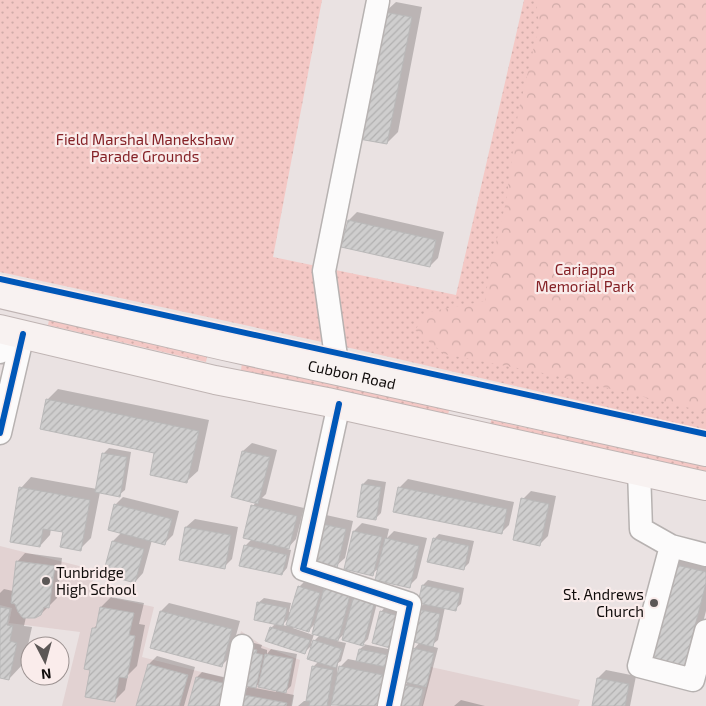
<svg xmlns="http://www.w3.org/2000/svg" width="706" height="706" font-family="'Exo 2',sans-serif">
<defs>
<pattern id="grass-dots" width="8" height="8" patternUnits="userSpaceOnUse" patternTransform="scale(1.25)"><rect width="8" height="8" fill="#f4c8c5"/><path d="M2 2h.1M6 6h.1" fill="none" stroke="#d0aba8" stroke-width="1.8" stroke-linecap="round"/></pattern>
<pattern id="forest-crowns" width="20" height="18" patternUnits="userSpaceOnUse" patternTransform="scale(1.25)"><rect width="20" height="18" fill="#f4c8c5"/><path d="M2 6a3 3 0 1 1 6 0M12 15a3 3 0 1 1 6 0" fill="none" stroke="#d0aba8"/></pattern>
<pattern id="building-hatch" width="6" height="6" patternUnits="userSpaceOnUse" patternTransform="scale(1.25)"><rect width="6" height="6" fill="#cfcece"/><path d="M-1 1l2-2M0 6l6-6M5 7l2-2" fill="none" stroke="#b1b0b0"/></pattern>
</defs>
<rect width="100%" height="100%" fill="#eae2e2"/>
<path fill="#e2d2d2" d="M0 546 95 570 90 593 154 607 142 657 229 679 241 631 263 646 300 660 291 706H62L80 632 9 623 12 608 0 605Z
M431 667 580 700 578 706H422Z"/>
<path fill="url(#grass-dots)" d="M0 0H322L273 257 456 295 524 0H706V430L359 350 0 272Z
M49 320 207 357 206 362 48 325Z
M242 363 450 408 448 414 241 370Z
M491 420 706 466V473L490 426Z"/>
<path fill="url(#forest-crowns)" d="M536 0H706V412L553 375 444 354 415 330 428 312 485 301 490 267 506 202 518 113 539 26Z"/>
<path fill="#0003" fill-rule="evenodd" d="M396 2 422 7 398 132 387 143 385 12Z
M357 212 444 232 438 258 430 266 349 220Z
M58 389 209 420 198 471 187 481 156 452 47 400Z
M252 443 277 450 266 494 262 498 304 508 296 539 287 549 291 550 287 568 282 574 245 546 252 539 253 506 256 502 243 451Z
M109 448 131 452 125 490 119 495 100 492 91 538 80 549 65 531 51 529 50 535 40 546 21 488 31 477 97 489 104 453Z
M368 479 386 482 381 513 376 518 363 484Z
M408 479 514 502 509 525 501 533 395 511 400 487Z
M531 491 556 496 548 536 540 544 523 499Z
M123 497 179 511 173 535 165 543 152 540 143 573 135 582 104 574 113 541 122 532 115 505Z
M326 515 353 521 345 558 336 566 310 560Z
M195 519 238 527 232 559 224 567 186 527Z
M362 523 389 529 387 538 394 531 427 538 417 578 409 586 380 567 372 574 354 531Z
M439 534 474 541 469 563 464 568 434 539Z
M25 553 62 558 57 598 41 614 26 617 24 626 32 627 24 663 9 679 0 677V593L4 589 13 591 17 562Z
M684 554 706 559V611L693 661 682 672 673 564Z
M428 580 464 588 461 604 455 609 445 607 438 640 431 646 438 648 423 706H400L405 685 408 682 414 649 420 642 418 609 425 603 423 585Z
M304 582 326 588 379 595 368 639 363 644 398 651 388 706H341L331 704V706H298L304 701H307L313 667 319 661 313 644 304 653 271 628 276 623 258 603 264 598 291 603 289 612H291L299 587ZM290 617 287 626 282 625ZM316 623 313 635 293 628 294 626 309 630ZM345 633 343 639 365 645 360 649 358 661 348 659 340 667 339 674H337L338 663 341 661 346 643 337 641ZM314 634 320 635 311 644Z
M111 597 144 603 139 624 145 625 137 666 128 675 125 690 114 701 91 669 94 628 98 624 101 607Z
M169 603 240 621 230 657 222 665 161 611Z
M386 606 407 612 399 642 381 612Z
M254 643 262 645 261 648 267 650V654L271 649 297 654 291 686 284 693 294 695 292 706H238L240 695 249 686V649ZM260 682 276 689V692L255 688Z
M157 656 195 667 184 706H137L149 664Z
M606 670 636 676 630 706H593L598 678Z
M202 672 236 680 189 706 197 677Z
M461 700 485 706H454Z"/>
<path fill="url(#building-hatch)" stroke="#bab9b9" d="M384 12 412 17 387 144 359 139Z
M348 220 436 240 430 267 341 247Z
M46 399 199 431 187 483 150 475 154 453 40 429Z
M242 451 270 457 258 504 231 497Z
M102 453 127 457 120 497 95 492Z
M362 484 381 487 376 520 357 517Z
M19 487 90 500 81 551 60 547 63 532 43 529 40 547 10 542Z
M398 487 507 509 502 534 393 512Z
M521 498 549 504 540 546 513 540Z
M114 504 172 519 165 545 108 530Z
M251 505 297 516 289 549 243 538Z
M317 523 346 529 337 568 308 561Z
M185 527 231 535 225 569 179 560Z
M353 531 382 537 373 576 344 569Z
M385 538 419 546 410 588 375 580Z
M433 538 469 546 464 570 427 562Z
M112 541 144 549 135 583 103 574Z
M244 545 287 555 282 575 239 566Z
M16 561 55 566 49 608 44 607 41 615 35 618H23L18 612 15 604 11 603Z
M672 564 706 572V583L683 673 646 664Z
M422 585 460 593 456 611 418 603Z
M298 586 320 593 309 632 286 625Z
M324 588 350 595 338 641 312 634Z
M354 595 375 600 363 646 342 640Z
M257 602 287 608 283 626 254 620Z
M0 607 10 609 7 625 13 626 10 641 17 643 9 680 0 678Z
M100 607 134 613 129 635 135 636 127 678 119 677 115 702 85 697 90 670 84 669 92 628H96Z
M417 609 440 614 433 647 410 641Z
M160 611 232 629 222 667 150 648Z
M380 611 402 617 394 649 372 643Z
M270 627 310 640 305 654 265 641Z
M313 640 342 649 336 668 307 659Z
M247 648 257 650 256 653 263 655 256 688 240 685Z
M413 648 434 653 426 687 405 682Z
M359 649 393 656 391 668 356 661Z
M265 654 293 659 286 693 258 687Z
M148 664 188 675 179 706H136Z
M312 666 333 670 327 706H309L310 701H306Z
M339 666 388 676 382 706 331 705Z
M196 677 231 685 226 706H188Z
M597 678 629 684 625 706H592Z
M404 685 423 689 419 706H399Z
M239 694 287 703 286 706H237Z"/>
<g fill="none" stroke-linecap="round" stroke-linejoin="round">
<defs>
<path id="minor" d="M0 352 5 331
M338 371 324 271 378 1
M339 404 303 569 410 604 389 706
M0 433 23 334
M639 470 641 529 671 546 706 555
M671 546 639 666 693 680 706 631
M231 706 242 646"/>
<g id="major">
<path id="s1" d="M0 294 224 346 706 452"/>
<path d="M0 329 215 380 327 402 706 486"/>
</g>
</defs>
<use href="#minor" stroke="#b7b2b1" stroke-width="25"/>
<use href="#major" stroke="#bfb4b3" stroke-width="30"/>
<use href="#minor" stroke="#fcfbfb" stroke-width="22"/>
<use href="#major" stroke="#f8f2f1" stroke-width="28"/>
<defs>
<path id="cycleway" d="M0 279 706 434
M339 404 303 569 410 604 389 706
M0 433 23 334"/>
</defs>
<use href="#cycleway" stroke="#faeceb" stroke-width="9"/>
<use href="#cycleway" stroke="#0057b8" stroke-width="6"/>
</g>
<g fill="#5c5756" stroke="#faeceb" stroke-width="2">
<circle cx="46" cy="581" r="5"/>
<circle cx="654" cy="603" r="5"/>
</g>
<g text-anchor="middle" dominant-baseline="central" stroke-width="4.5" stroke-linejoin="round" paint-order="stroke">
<g font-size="15" fill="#852227" stroke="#faeceb">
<text x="145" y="139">Field Marshal Manekshaw<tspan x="145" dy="17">Parade Grounds</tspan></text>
<text x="585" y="269">Cariappa<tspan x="585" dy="17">Memorial Park</tspan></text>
</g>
<g font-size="15" fill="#100c0b" stroke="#faeceb">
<text stroke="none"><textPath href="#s1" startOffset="361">Cubbon Road</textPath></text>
</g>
<g font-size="15" fill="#100c0b" stroke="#faeceb" text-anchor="start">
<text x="56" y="572">Tunbridge<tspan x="56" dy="17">High School</tspan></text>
<text x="644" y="594" text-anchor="end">St. Andrews<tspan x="644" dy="17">Church</tspan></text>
</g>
</g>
<g transform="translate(45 661) rotate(174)"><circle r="24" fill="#faeceb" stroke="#9c9291"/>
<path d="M0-4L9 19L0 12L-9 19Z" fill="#5c5756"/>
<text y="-8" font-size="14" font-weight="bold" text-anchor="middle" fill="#100c0b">N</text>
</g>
</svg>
